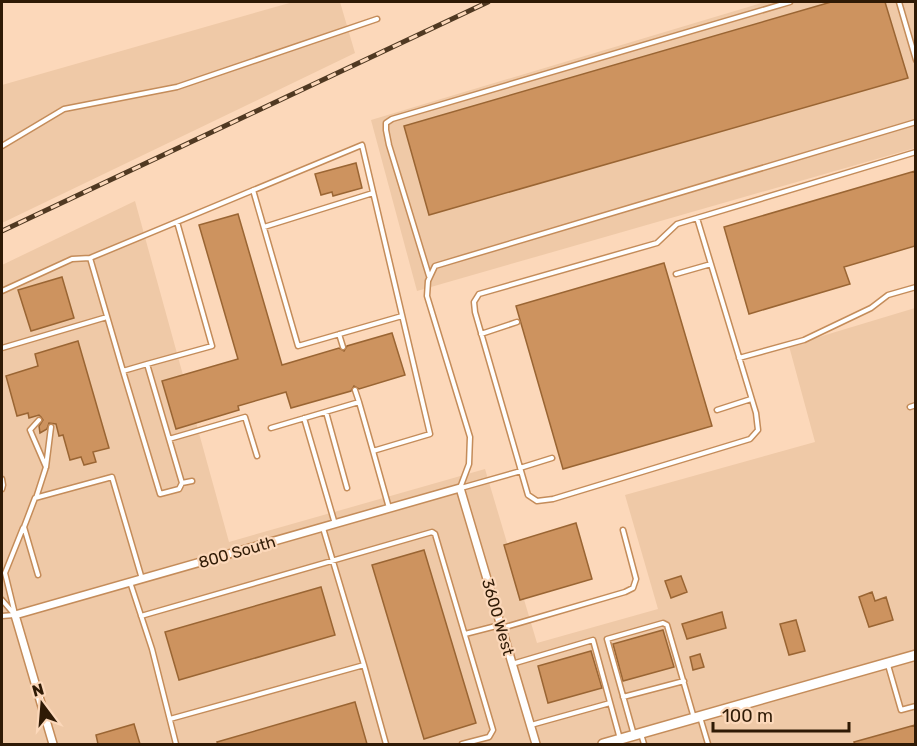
<svg xmlns="http://www.w3.org/2000/svg" width="917" height="746" font-family="Rubik,sans-serif">
<rect width="100%" height="100%" fill="#fcd8ba"/>
<path fill="#efc9a7" d="M293 2H340L355 53 2 223V85Z
M765 2H915V148L417 291 371 120Z
M135 201 229 542 485 469 537 643 658 609 625 495 815 442 789 346 915 308V744H2V265Z"/>
<path fill="#cd935f" stroke="#9a6533" stroke-width="1.5" d="M831 2H885L908 78 429 215 404 126Z
M356 163 362 188 333 196 332 192 321 195 315 174Z
M915 171V246L844 267 850 284 749 314 724 227Z
M238 214 282 365 339 348 344 351 347 346 392 333 405 375 359 389 354 386 351 391 291 408 286 392 238 406 239 410 176 429 162 381 238 359 199 225Z
M664 263 712 426 563 469 516 306Z
M62 277 74 318 31 331 18 290Z
M78 341 109 448 93 452 96 462 84 465 81 457 70 460 63 435 59 436 56 424 49 423 47 429 40 433 39 426 43 420 41 417 39 415 29 418 28 413 17 416 6 376 38 366 35 354Z
M576 523 592 579 520 600 504 545Z
M424 550 476 723 424 739 372 565Z
M681 576 687 592 671 598 665 581Z
M321 587 335 635 179 680 165 632Z
M872 592 875 601 886 597 893 620 869 627 859 597Z
M722 612 726 628 687 639 682 624Z
M796 620 805 651 789 655 780 624Z
M663 630 674 667 623 681 613 644Z
M591 651 602 688 548 703 538 666Z
M700 654 704 667 693 670 690 657Z
M355 702 367 744H218L217 742Z
M134 724 140 744H98L96 735Z
M915 725V744H855L854 742Z"/>
<g fill="none" stroke-linecap="round" stroke-linejoin="round">
<defs>
<path id="service" d="M899 2 916 60
M2 146 64 109 177 87 377 19
M253 190 298 346 402 316
M697 218 756 413 758 430 750 439 553 499 537 501 528 495 475 312 474 302 479 294 657 243 677 224 697 218 916 152
M264 227 373 193
M676 274 711 264
M429 276 389 145 386 130V123L392 119 790 2
M2 291 72 259 90 258
M339 334 343 347
M481 334 517 322
M2 348 107 317
M739 358 804 340 871 308 888 295 916 287
M147 364 212 346 177 222
M123 371 160 494 179 489 182 483 147 364 123 371 90 258 362 145 430 434 373 451 389 508
M355 390 359 402
M910 407 916 405
M717 410 751 399
M326 412 347 488
M304 418 335 524
M39 420 30 430 46 467
M271 428 359 402 373 451
M169 439 245 417 257 456
M520 468 552 458
M2 479 3 485 2 489
M182 483 192 481
M460 488 469 464 470 437 427 296 428 281 435 266 916 122
M461 488 521 471
M36 498 46 467 51 427
M323 528 364 665 386 744
M38 575 24 527 35 498 112 477 142 579
M130 582 152 649 176 744
M2 600 15 615
M15 614 5 573 23 528
M2 616 14 615
M141 616 432 532 435 534 493 730 489 737 462 744
M502 628 625 592 633 588 636 579 623 530
M465 634 500 625
M512 664 593 640 620 739
M888 665 901 710 916 706
M623 697 684 681
M700 717 708 744
M170 719 364 665
M531 725 610 703
M641 734 644 744
M634 735 607 639 663 623 667 625 694 718"/>
<path id="minor" d="M53 744 15 615 460 488 536 744"/>
<path id="tertiary" d="M603 744 916 655"/>
</defs>
<use href="#service" stroke="#c48c5a" stroke-width="7"/>
<use href="#minor" stroke="#c48c5a" stroke-width="10"/>
<use href="#tertiary" stroke="#c48c5a" stroke-width="12"/>
<use href="#service" stroke="#fff" stroke-width="4"/>
<use href="#minor" stroke="#fff" stroke-width="7"/>
<use href="#tertiary" stroke="#fff" stroke-width="9"/>
<defs>
<path id="rail" d="M2 231 488 2"/>
</defs>
<use href="#rail" stroke="#503922" stroke-width="5"/>
<use href="#rail" stroke="#fcd8ba" stroke-width="3" stroke-dasharray="9" stroke-linecap="butt"/>
</g>
<g text-anchor="middle" dominant-baseline="central" stroke-width="4.5" stroke-linejoin="round" paint-order="stroke">
<g font-size="16" fill="#2f1a05" stroke="#fcd8ba">
<text transform="translate(237 552) rotate(-16)">800 South</text>
<text transform="translate(498 617) rotate(74)">3600 West</text>
</g>
</g>
<rect width="917" height="746" fill="none" stroke="#2f1a05" stroke-width="6"/>
<g transform="translate(42 704) rotate(344)" stroke="#fcd8ba" stroke-width="4.5" paint-order="stroke">
<path d="M0-4.5L10 22L0 15L-10 22Z" fill="#2f1a05"/>
<text y="-9" font-size="16" font-weight="bold" text-anchor="middle" fill="#2f1a05">N</text>
</g>
<path d="M713 722v9h136v-9" fill="none" stroke="#2f1a05" stroke-width="3"/>
<text x="722" y="722" font-size="18" fill="#2f1a05" stroke="#fcd8ba" stroke-width="4.5" paint-order="stroke">100 m</text>
</svg>
